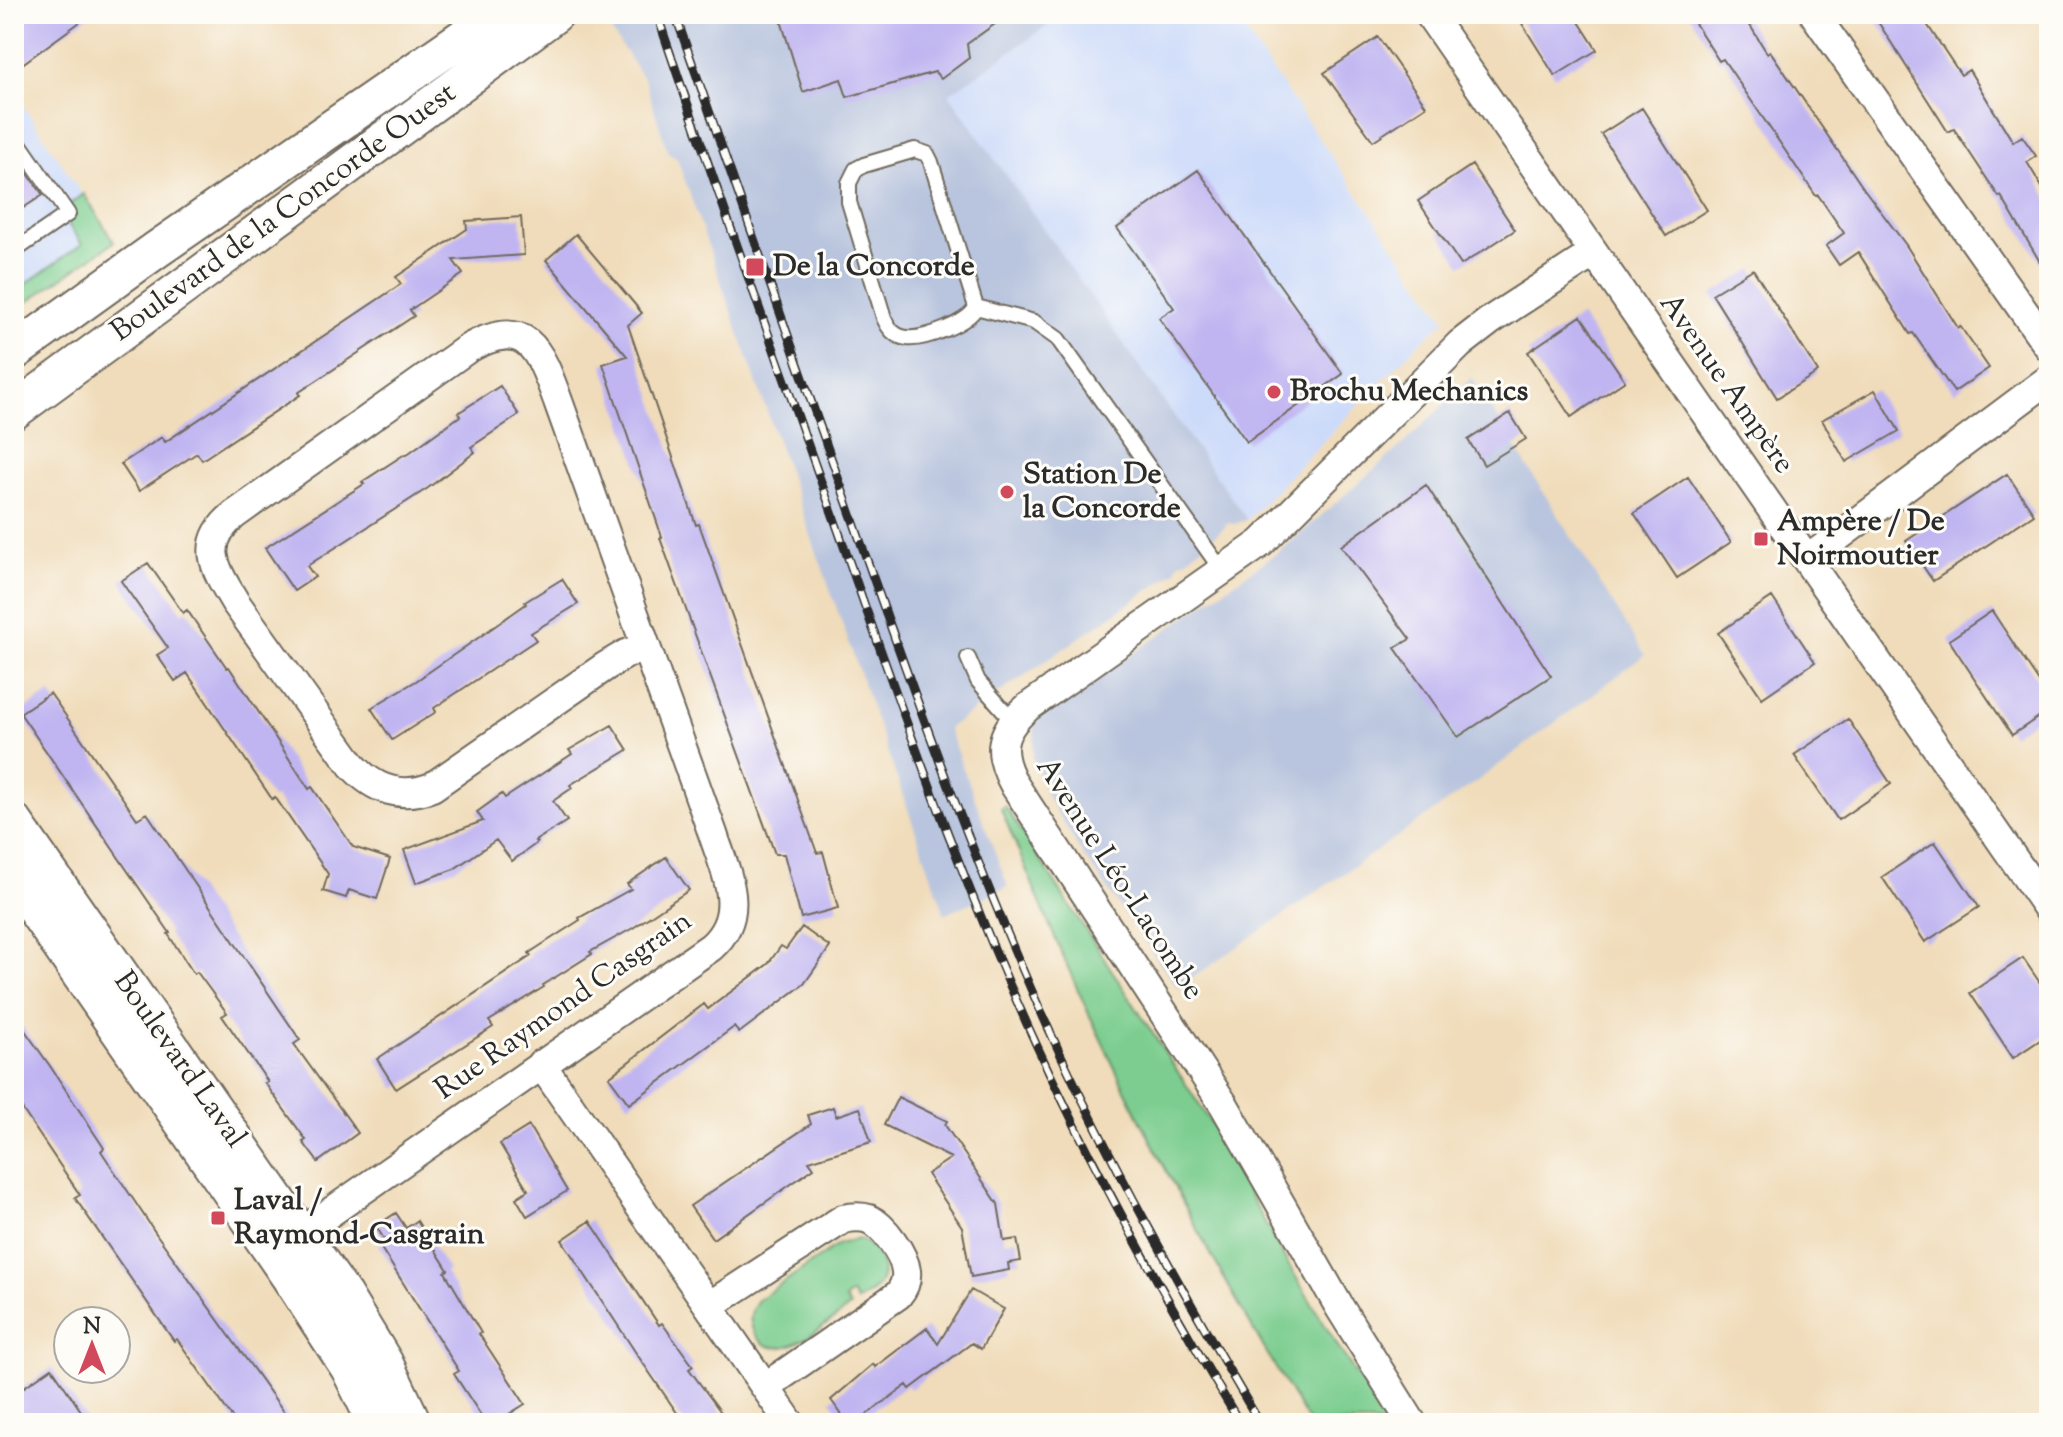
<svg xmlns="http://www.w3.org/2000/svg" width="2063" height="1437" font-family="'Sorts Mill Goudy',serif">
<rect width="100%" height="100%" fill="#fdfcf7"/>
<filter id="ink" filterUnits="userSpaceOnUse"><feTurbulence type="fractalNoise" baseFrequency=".0125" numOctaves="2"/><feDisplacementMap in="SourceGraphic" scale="16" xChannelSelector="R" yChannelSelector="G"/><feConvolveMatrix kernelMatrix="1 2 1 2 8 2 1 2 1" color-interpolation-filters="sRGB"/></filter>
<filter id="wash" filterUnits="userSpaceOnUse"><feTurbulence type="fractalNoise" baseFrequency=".006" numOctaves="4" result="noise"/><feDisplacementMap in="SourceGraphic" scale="32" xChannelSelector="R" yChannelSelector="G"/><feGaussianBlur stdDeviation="1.8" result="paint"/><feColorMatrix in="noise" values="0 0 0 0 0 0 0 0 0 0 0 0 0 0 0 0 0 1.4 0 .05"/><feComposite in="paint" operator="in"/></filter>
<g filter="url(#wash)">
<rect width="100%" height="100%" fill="#f0dcba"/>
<path fill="#cddbfa" d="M1065 14H1233L1445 320 1415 347 1247 520 948 94Z
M14 92 114 242 14 298Z"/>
<path fill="#b9c5de" d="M600 14H1065L949 94 1247 520 1234 524 1226 523 1225 527 1185 561 1180 562 1175 572 948 728 1008 887 945 914 677 158 668 153 645 81Z
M1472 378 1645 655 1476 782 1178 988 1083 855 1046 794 1033 758 1035 722 1284 548 1402 445Z"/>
<path fill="#7ccd8f" stroke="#547c5d" stroke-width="2" d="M84 194 114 242 14 311V292L82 244 65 220 63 209Z
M1005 806 1213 1126 1279 1249 1340 1350 1389 1423H1309C1228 1291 1155 1156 1090 1016 1058 948 1030 878 1001 809Z
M858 1239C875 1245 891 1268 878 1286 873 1292 864 1297 857 1302L852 1294 845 1299 850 1307C826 1323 774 1374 753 1330 748 1319 751 1309 758 1300L839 1244Z"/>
<g id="blocks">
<path fill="#c0b5f1" d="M14 14H91L14 70Z
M779 14H1009L967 44 969 58 941 79 935 72 847 97 841 79 803 92Z
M1516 14H1574L1597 50 1555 76Z
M1689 14H1743L1767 53 1770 51 1864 189 1906 245 1958 328 1960 326 1989 368 1954 392 1913 333 1910 334 1858 252 1839 265 1826 246 1844 233 1818 195 1816 196 1723 59 1719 61Z
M1873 14H1920L1961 75 1969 70 2013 142 2022 136 2036 156 2027 162 2049 199V277L2001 196 1999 197 1954 129 1948 132Z
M1378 37 1426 106 1373 141 1324 73Z
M1642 108 1707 210 1666 236 1601 134Z
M14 154 43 195 14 214Z
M1472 165 1515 230 1461 265 1418 201Z
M1198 170 1343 374 1247 442 1159 318 1174 308 1117 228Z
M521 217 524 255 453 260 463 274 410 310 414 316 298 393 300 395 202 460 197 453 139 491 121 464 162 437 165 442 401 284 396 277 467 229 466 221Z
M576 234 642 313 628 325 696 525 699 524 817 853 823 852 838 908 801 918 784 854H775L660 538 662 537 603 364 627 356 546 260Z
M1753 269 1818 372 1777 398 1712 294Z
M1581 316 1625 381 1571 417 1528 352Z
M500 386 519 415 471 447 475 452 428 488 307 566 315 577 294 591 265 548 364 484 362 482 405 454 406 455 460 416 458 413Z
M1875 390 1899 431 1846 462 1822 420Z
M1510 413 1526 439 1484 465 1468 440Z
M2007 474 2034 514 1933 581 1906 541Z
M1688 477 1731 542 1677 578 1634 513Z
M1426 485 1551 676 1458 737 1395 648 1410 639 1341 546Z
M148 563 183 613 187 610 227 668 229 667 309 789 312 787 353 847 390 859 377 899 349 890 346 898 323 891 328 874 275 797 272 799 187 673 175 681 157 655 168 648 121 581Z
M562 579 578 604 531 633 536 640 434 708 436 712 392 740 371 708 416 681 478 638 526 604 525 602Z
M1772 597 1815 662 1762 698 1718 633Z
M1992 611 2049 697V710L2012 735 1949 640Z
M50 693 137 819 147 813 300 1040 294 1044 358 1133 318 1162 303 1142 306 1140 265 1083 268 1082 222 1016 227 1013 197 972 194 974 168 934 170 933 20 713Z
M1848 719 1891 784 1838 820 1794 755Z
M612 725 628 750 570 785 572 788 553 801 567 821 535 841 537 843 512 861 496 840 454 869 416 883 404 850 483 821 477 812 502 794 505 798 572 754 569 750Z
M1935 842 1979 907 1925 942 1882 877Z
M666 857 689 890 633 928 590 952 592 954 543 985 544 987 489 1021 493 1027 396 1089 377 1059 531 956 529 953 580 920 579 918 631 889 627 884Z
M802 927 830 947 804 984 739 1033 734 1027 629 1104 609 1077 704 1004 708 1009 768 964 781 946 786 949Z
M2023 958 2049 996V1034L2013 1058 1970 993Z
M14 1015 50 1066 104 1148 101 1151 157 1235 292 1423H236L177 1339 174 1341 75 1198 80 1195 14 1097Z
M898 1097 947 1121 945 1125 998 1204 1004 1241 1017 1239 1021 1261 1008 1263 1009 1270 971 1277 962 1227 927 1174 951 1158 884 1125Z
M833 1107 836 1116 860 1108 871 1142 809 1161 814 1168 713 1239 690 1206 811 1124 808 1115Z
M529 1126 567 1191 527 1216 516 1198 528 1190 500 1144Z
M396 1213 406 1228 417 1221 448 1270 445 1272 481 1333 479 1334 525 1404 495 1423H486L454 1374 459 1371 379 1245 385 1241 376 1226Z
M590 1221 659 1325 662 1323 693 1366 689 1369 729 1423H684L636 1353 562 1240Z
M971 1290 1004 1309 981 1349 972 1343 910 1389 907 1385 855 1423H848L831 1400 873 1364 875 1367 927 1328 938 1344Z
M52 1368 89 1423H27L14 1403V1394Z"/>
</g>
</g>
<g filter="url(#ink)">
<use href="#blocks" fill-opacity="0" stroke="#70695d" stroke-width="2"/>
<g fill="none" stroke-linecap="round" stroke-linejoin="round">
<defs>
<path id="service" d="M14 136 68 214 14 251
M915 150 927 154 931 162 976 307C969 323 924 340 907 338 895 337 889 329 884 318L849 202V183L856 169 864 165Z
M976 307 1034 322 1058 339 1223 572
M968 658 978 681 1013 721"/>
<path id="minor" d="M1429 14 2049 910
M1814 14 2049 347
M1807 560 2049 379
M541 1064 790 1423
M285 1244 711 947C748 914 726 874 713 834L558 401C539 349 527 315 467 349L234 515C198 544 216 570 235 602L352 765C374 790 401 799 432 787L606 666 626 654 646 647
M709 1306 843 1219C852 1217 860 1216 869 1219 884 1226 904 1254 906 1271 907 1280 904 1288 898 1295L765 1387
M1412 1423 1340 1308 1224 1105 1015 786C996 752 999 732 1028 707L1261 543 1460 344 1491 320 1594 253"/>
<path id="tertiary" d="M14 352 156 250 497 14
M14 411 555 14
M14 822 344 1296 384 1362 413 1423
M14 879 289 1276 349 1368 376 1423"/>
</defs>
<use href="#service" stroke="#70695d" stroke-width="18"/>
<use href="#minor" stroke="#70695d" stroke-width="32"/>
<use href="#tertiary" stroke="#70695d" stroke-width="40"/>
<use href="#service" stroke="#fff" stroke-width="14"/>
<use href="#minor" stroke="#fff" stroke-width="28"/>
<use href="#tertiary" stroke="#fff" stroke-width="36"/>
<defs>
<path id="rail" d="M657 14C712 179 772 343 830 507 894 688 956 870 1036 1044 1096 1175 1166 1300 1240 1423
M675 14C737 190 799 367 861 543 918 705 976 867 1046 1023 1109 1161 1183 1293 1260 1423"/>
</defs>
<use href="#rail" stroke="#2b2b2b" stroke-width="9"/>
<use href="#rail" stroke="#fdfcf7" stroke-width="6" stroke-dasharray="18" stroke-linecap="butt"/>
</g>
</g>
<g fill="#d1495b" stroke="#fdfcf7" stroke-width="3">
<rect x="745" y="257" width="20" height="20" rx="4"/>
<circle cx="1274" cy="392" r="8"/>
<circle cx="1007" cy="492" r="8"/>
<rect x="1753" y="531" width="16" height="16" rx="4"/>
<rect x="210" y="1210" width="16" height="16" rx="4"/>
</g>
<g text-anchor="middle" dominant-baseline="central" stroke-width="6" stroke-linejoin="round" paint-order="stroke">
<g font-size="30" fill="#2b2b2b" stroke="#fdfcf7">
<text transform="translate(284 213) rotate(-36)">Boulevard de la Concorde Ouest</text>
<text transform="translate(1726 384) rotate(55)">Avenue Ampère</text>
<text transform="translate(1119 879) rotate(57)">Avenue Léo-Lacombe</text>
<text transform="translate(564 1006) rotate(-35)">Rue Raymond Casgrain</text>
<text transform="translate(179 1060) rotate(55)">Boulevard Laval</text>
</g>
<g font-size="30" font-weight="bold" fill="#2b2b2b" stroke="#fdfcf7" text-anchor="start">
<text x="773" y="267">De la Concorde</text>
<text x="1290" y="392">Brochu Mechanics</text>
<text x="1023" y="475">Station De<tspan x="1023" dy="34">la Concorde</tspan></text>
<text x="1777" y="522">Ampère / De<tspan x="1777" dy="34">Noirmoutier</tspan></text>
<text x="234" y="1201">Laval /<tspan x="234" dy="34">Raymond-Casgrain</tspan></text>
</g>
</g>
<rect width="2063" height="1437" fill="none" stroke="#fdfcf7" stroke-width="48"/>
<g transform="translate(92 1345)"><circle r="38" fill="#fdfcf7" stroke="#a9a8a5" stroke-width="2"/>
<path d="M0-6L14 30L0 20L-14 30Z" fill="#d1495b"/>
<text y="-12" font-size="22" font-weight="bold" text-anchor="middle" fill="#2b2b2b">N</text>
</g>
</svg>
